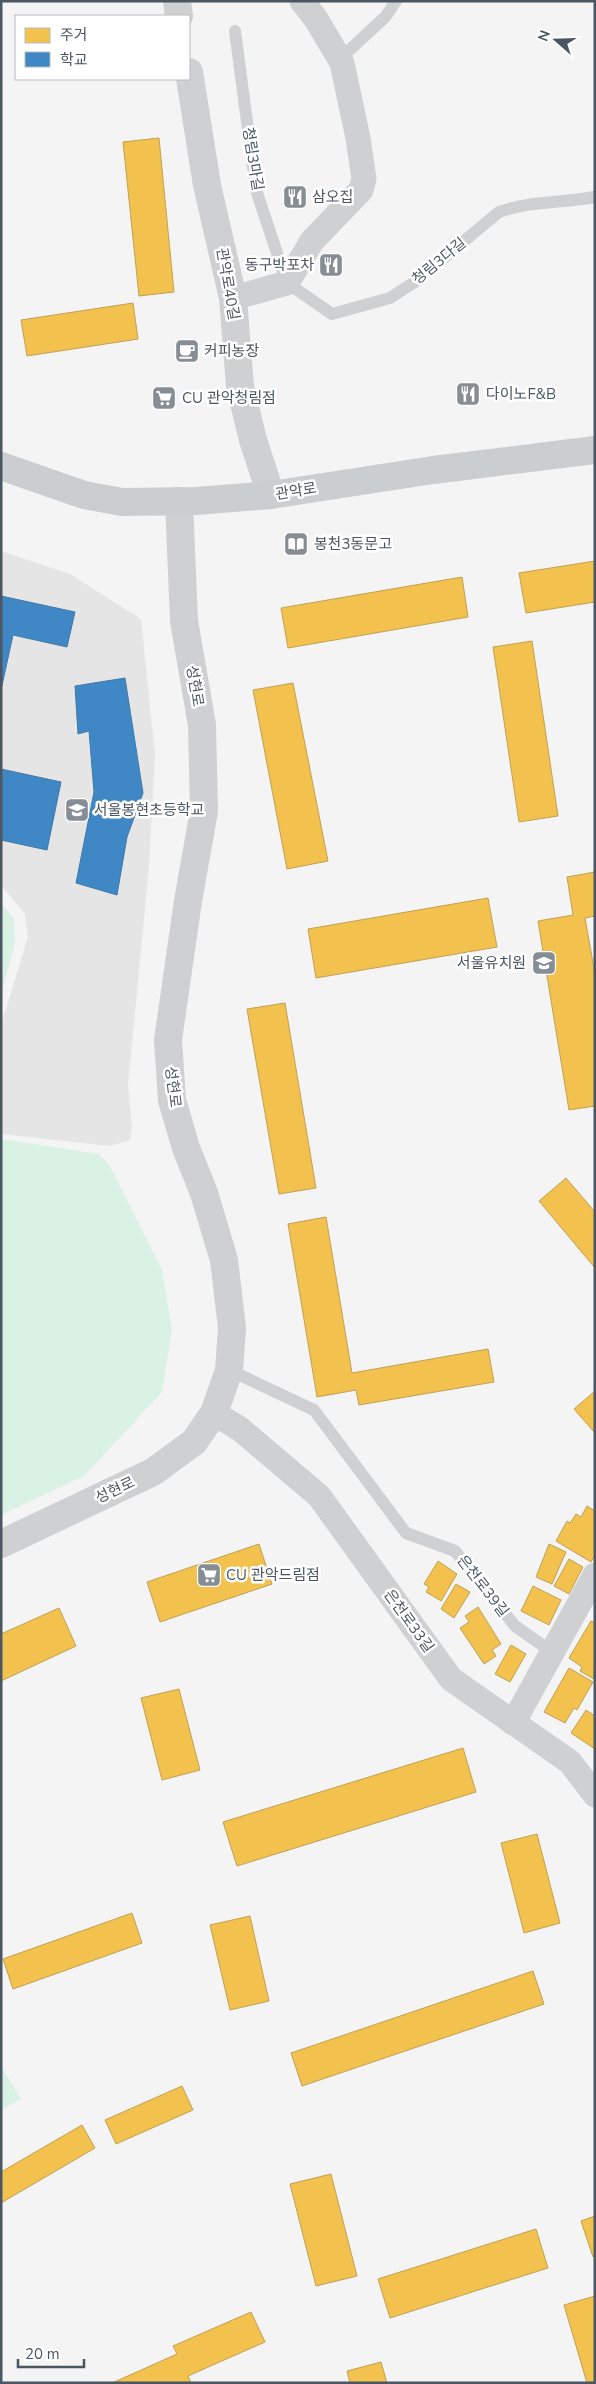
<svg xmlns="http://www.w3.org/2000/svg" width="596" height="2384" font-family="'Nunito Sans','Noto Sans KR',sans-serif">
<rect width="100%" height="100%" fill="#f4f4f4"/>
<path fill="#e6e5e6" d="M1 551 70 574 141 619 155 754 149 867 128 1085 132 1126 130 1140 110 1146 1 1134V1025L28 937 25 914 1 885Z"/>
<path fill="#d9f2e3" d="M1 903 14 919 15 943 1 995Z
M1 1139 99 1154 109 1164 162 1270 172 1329 162 1392 84 1476 1 1515Z
M1 2066 21 2099 1 2110Z"/>
<path fill="#f2c14e" stroke="#c0a154" d="M159 138 174 292 139 296 123 142Z
M133 303 138 339 27 356 21 320Z
M595 561V602L526 613 519 573Z
M462 577 468 617 288 648 281 608Z
M532 641 558 816 519 822 493 647Z
M293 683 328 861 287 869 253 690Z
M595 872V916L585 918 595 974V1106L569 1110 538 921 573 915 567 877Z
M488 898 497 947 316 978 308 929Z
M285 1003 316 1188 279 1194 247 1009Z
M566 1178 595 1212V1268L539 1201Z
M326 1217 352 1373 488 1349 494 1382 359 1405 356 1390 317 1397 288 1224Z
M595 1391V1433L574 1409Z
M587 1506 595 1511V1555L591 1562 556 1541 567 1521 570 1523 576 1514 581 1517Z
M259 1544 272 1584 160 1622 147 1582Z
M549 1544 566 1552 552 1584 536 1577Z
M569 1559 583 1567 569 1594 554 1586Z
M438 1561 457 1574 441 1601 426 1592 429 1587 424 1584Z
M456 1584 470 1592 454 1618 441 1609Z
M533 1586 561 1600 549 1625 521 1611Z
M478 1607 501 1644 492 1650 496 1656 484 1664 460 1628 469 1622 465 1616Z
M59 1608 76 1646 1 1681V1634Z
M591 1621 595 1623 594 1679 580 1671 582 1667 569 1658Z
M511 1645 526 1654 510 1682 495 1674Z
M569 1668 593 1682 577 1710 574 1708 565 1723 544 1712Z
M179 1689 200 1770 162 1780 141 1698Z
M586 1710 595 1716V1749L571 1733Z
M463 1748 476 1792 237 1866 223 1822Z
M537 1834 560 1923 524 1933 501 1843Z
M132 1913 142 1943 13 1989 3 1959Z
M250 1916 269 2001 230 2010 210 1925Z
M533 1971 544 2004 302 2086 291 2053Z
M182 2086 193 2110 116 2144 105 2120Z
M82 2125 95 2148 1 2203V2172Z
M331 2174 357 2276 316 2286 290 2184Z
M595 2216V2257H593L581 2221Z
M536 2229 548 2268 390 2318 378 2279Z
M595 2296V2381L587 2383 564 2305Z
M251 2312 265 2342 188 2376 191 2383H112L177 2354 173 2346Z
M381 2362 387 2383H350L347 2371Z"/>
<path fill="#3f88c5" stroke="#4279a7" d="M1 596 75 612 67 647 13 635 1 690Z
M125 678 143 793 127 837 117 895 76 883 94 792 89 731 78 734 75 686Z
M1 769 61 782 47 850 1 840Z"/>
<g fill="none" stroke-linecap="round" stroke-linejoin="round">
<path stroke="#ced0d2" stroke-width="12" d="M235 31 256 190 287 283 332 314 390 298 416 281 499 212C529 201 564 203 595 197
M340 59 386 16 396 1
M229 1370 314 1410 406 1533 455 1551 515 1626 552 1652"/>
<path stroke="#ced0d2" stroke-width="25" d="M233 298 287 283 312 241 361 190 364 179 358 138 342 63 316 19 302 1
M214 1413 240 1429 319 1496 451 1679 570 1762 595 1795
M513 1723 595 1575"/>
<path stroke="#ced0d2" stroke-width="28" d="M177 1 179 16
M189 72 207 185 233 298 240 386 253 440 271 495
M1 1544 153 1472 194 1442 214 1413 229 1370 232 1328 224 1260 204 1193 186 1148 172 1100 168 1040 188 901 204 811 202 725 184 621 179 501"/>
<path stroke="#caced1" stroke-width="28" d="M1 466 84 495 122 502 196 501 271 495 433 470 595 450"/>
</g>
<defs>
<symbol id="restaurant-square" viewBox="-11 -11 22 22"><rect x="-9" y="-9" width="18" height="18" rx="4" fill="#868d94" stroke="#fff"/><path d="M-5-6h1v4h1v-4h1v4h1v-4h1v5L-1.5 .5V6h-2V.5L-5-1ZM5-6V6H3V1.5H1.5Q1.5-4 5-6Z" fill="#fff"/></symbol>
<symbol id="cafe-square" viewBox="-11 -11 22 22"><rect x="-9" y="-9" width="18" height="18" rx="4" fill="#868d94" stroke="#fff"/><path d="M-5.5-4.5H6V0H3Q3 3.5 0 3.5H-2.5Q-5.5 3.5-5.5 0ZM3-3.2v2h1.7v-2ZM-6 4.5H4V6H-6Z" fill="#fff"/></symbol>
<symbol id="supermarket-square" viewBox="-11 -11 22 22"><rect x="-9" y="-9" width="18" height="18" rx="4" fill="#868d94" stroke="#fff"/><path d="M-6-5.5h2.5l.6 2H6L4.5 2H-2.5L-4.4-4H-6ZM-1.5 3.2a1.3 1.3 0 1 0 .1 0ZM3 3.2a1.3 1.3 0 1 0 .1 0Z" fill="#fff"/></symbol>
<symbol id="library-square" viewBox="-11 -11 22 22"><rect x="-9" y="-9" width="18" height="18" rx="4" fill="#868d94" stroke="#fff"/><path d="M-6-4Q-3-5.5-.7-3.5V5Q-3 3-6 4ZM6-4Q3-5.5 .7-3.5V5Q3 3 6 4Z" fill="#fff"/></symbol>
<symbol id="school-square" viewBox="-11 -11 22 22"><rect x="-9" y="-9" width="18" height="18" rx="4" fill="#868d94" stroke="#fff"/><path d="M0-5L7-2L0 1L-7-2ZM-4 1L0 2.5L4 1V4Q0 6-4 4Z" fill="#fff"/></symbol>
</defs>
<g fill-rule="evenodd">
<use href="#restaurant-square" x="281" y="183" width="28" height="28"/>
<use href="#restaurant-square" x="317" y="251" width="28" height="28"/>
<use href="#cafe-square" x="173" y="337" width="28" height="28"/>
<use href="#restaurant-square" x="454" y="380" width="28" height="28"/>
<use href="#supermarket-square" x="150" y="384" width="28" height="28"/>
<use href="#library-square" x="282" y="530" width="28" height="28"/>
<use href="#school-square" x="63" y="796" width="28" height="28"/>
<use href="#school-square" x="530" y="949" width="28" height="28"/>
<use href="#supermarket-square" x="195" y="1561" width="28" height="28"/>
</g>
<g text-anchor="middle" dominant-baseline="central" stroke-width="5" stroke-linejoin="round" paint-order="stroke">
<g font-size="15" fill="#4a5661" stroke="#fff">
<text transform="translate(253 159) rotate(81)">청림3마길</text>
<text transform="translate(439 261) rotate(-39)">청림3다길</text>
<text transform="translate(228 284) rotate(80)">관악로40길</text>
<text transform="translate(296 491) rotate(-9)">관악로</text>
<text transform="translate(195 686) rotate(81)">성현로</text>
<text transform="translate(173 1087) rotate(83)">성현로</text>
<text transform="translate(115 1490) rotate(-25)">성현로</text>
<text transform="translate(483 1586) rotate(52)">은천로39길</text>
<text transform="translate(409 1621) rotate(54)">은천로33길</text>
</g>
<g font-size="15" fill="#4a5661" stroke="#fff" text-anchor="start">
<text x="312" y="197">삼오집</text>
<text x="314" y="265" text-anchor="end">동구박포차</text>
<text x="204" y="351">커피농장</text>
<text x="486" y="394">다이노F&amp;B</text>
<text x="182" y="398">CU 관악청림점</text>
<text x="314" y="544">봉천3동문고</text>
<text x="94" y="810">서울봉현초등학교</text>
<text x="526" y="963" text-anchor="end">서울유치원</text>
<text x="226" y="1575">CU 관악드림점</text>
</g>
</g>
<rect width="596" height="2384" fill="none" stroke="#4a5661" stroke-width="5"/>
<rect x="15" y="15" width="175" height="65" fill="#ffffff" stroke="#b7bbc0"/>
<rect x="25" y="28" width="25" height="15" fill="#f2c14e" stroke="#b7bbc0"/>
<text x="60" y="40" font-size="15" fill="#4a5661">주거</text>
<rect x="25" y="52" width="25" height="15" fill="#3f88c5" stroke="#b7bbc0"/>
<text x="60" y="65" font-size="15" fill="#4a5661">학교</text>
<g transform="translate(556 40) rotate(290)" stroke="#ffffff" stroke-width="4" paint-order="stroke">
<path d="M0-4L9 19L0 12L-9 19Z" fill="#4a5661"/>
<text y="-8" font-size="14" font-weight="bold" text-anchor="middle" fill="#4a5661">N</text>
</g>
<path d="M18 2359v8h66v-8" fill="none" stroke="#4a5661" stroke-width="2.5"/>
<text x="25" y="2359" font-size="15" fill="#4a5661" stroke="#ffffff" stroke-width="4" paint-order="stroke">20 m</text>
</svg>
